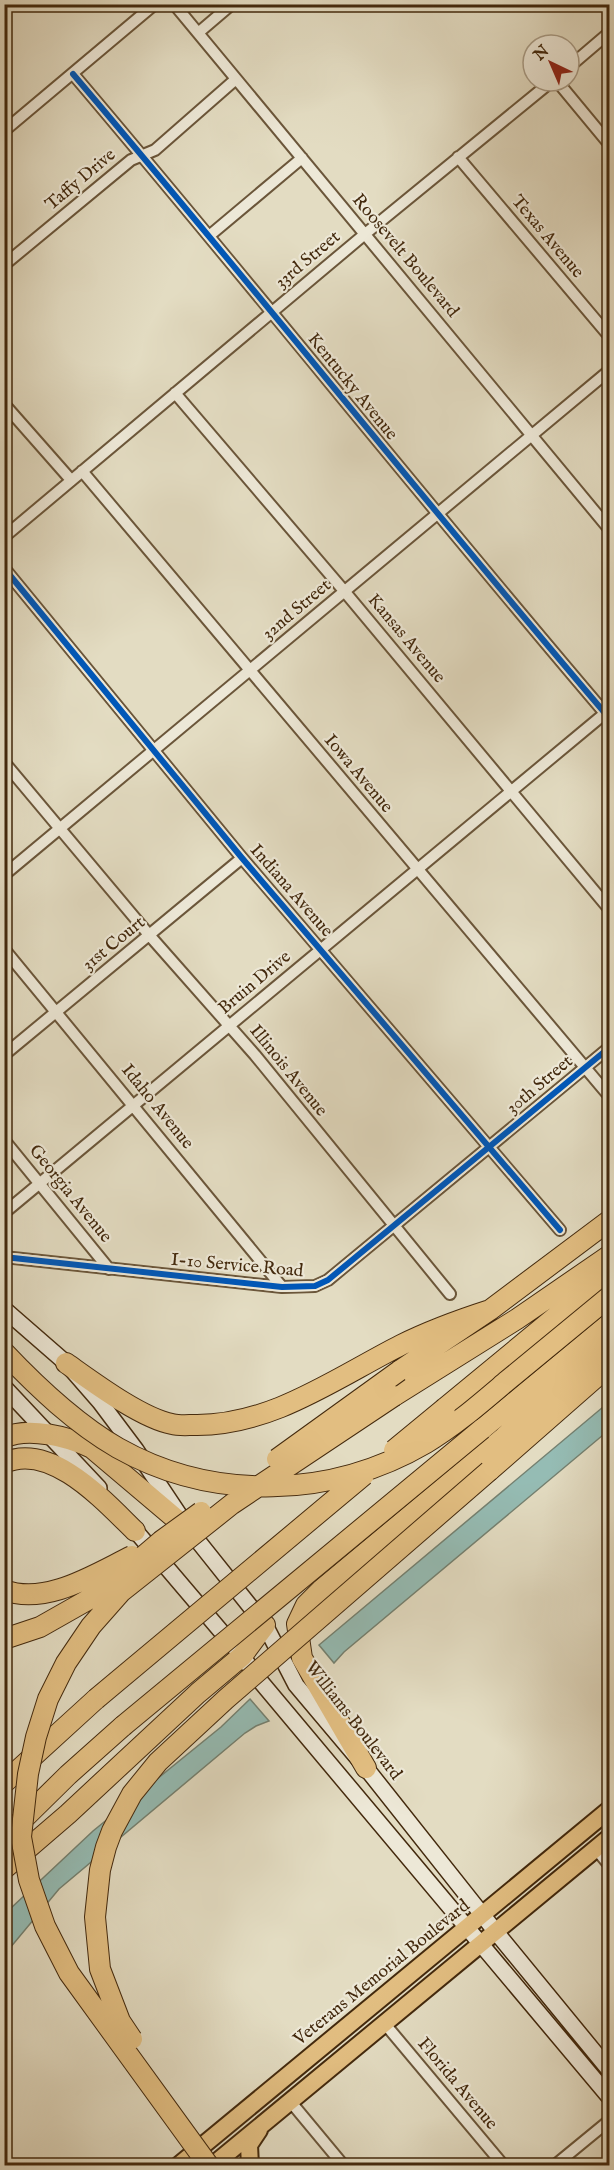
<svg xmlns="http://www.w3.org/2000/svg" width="614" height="2170" font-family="'IM FELL English',serif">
<rect width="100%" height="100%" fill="#e3dcc2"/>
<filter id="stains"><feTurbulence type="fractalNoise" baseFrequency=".00333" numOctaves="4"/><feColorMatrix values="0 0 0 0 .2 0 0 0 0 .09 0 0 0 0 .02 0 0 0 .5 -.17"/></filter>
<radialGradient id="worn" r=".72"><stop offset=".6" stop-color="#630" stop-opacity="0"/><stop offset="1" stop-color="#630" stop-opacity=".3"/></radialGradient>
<path fill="#95bcb4" stroke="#748171" stroke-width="1.5" d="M609 1402V1430L344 1652 334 1663 319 1645Z
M250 1699 269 1721 256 1726 245 1733 59 1889 5 1954V1915L10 1909 93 1831 221 1727Z"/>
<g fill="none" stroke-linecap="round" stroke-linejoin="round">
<defs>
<path id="street" d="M174 4 610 530
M198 33 232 4
M569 67 610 32
M73 74C254 287 428 506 610 719
M557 81 610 145
M4 131 155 4
M458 157 610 337
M209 236 302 158
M4 265 131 160 155 150 236 79
M175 393 345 592 610 910
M4 404 71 480
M82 471 610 1097
M4 537 365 234 552 81
M4 568 242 858 560 1230
M4 762 150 936 255 1055 450 1294
M4 875 610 370
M4 949 282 1287
M4 1055 242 858
M4 1140 109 1269
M4 1213 609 710
M4 1257 282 1287 315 1286 328 1280 610 1047
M596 1849 610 1866
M385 2024 504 2166
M290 2101 344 2166
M554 2166 610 2120"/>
<path id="secondary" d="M4 1309 66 1363 100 1402 136 1450 190 1531 265 1625 296 1685 366 1768 496 1932 610 2071
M4 1387 99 1488
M128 1522 242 1656 261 1682 610 2098"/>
<path id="primary" d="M178 2166 610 1809
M212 2166 610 1837
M250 2166 249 2145 259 2130"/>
<path id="highway" d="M66 1363C93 1382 141 1418 172 1424 179 1426 188 1425 195 1425 271 1426 336 1378 401 1345 429 1331 459 1320 490 1310
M399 1371 490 1310 610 1220
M394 1396 517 1319 610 1255
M445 1408 610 1272
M482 1429 610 1323
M4 1438C28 1426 69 1437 92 1448L190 1531
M4 1463C51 1441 105 1502 135 1531
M489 1471 610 1365
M366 1768 302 1658 297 1624 306 1605 321 1590 502 1439 610 1340
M4 1783 96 1699
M4 1838 68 1775 123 1726
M4 1869 68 1814 198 1693 242 1656 265 1625"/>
</defs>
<use href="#street" stroke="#6b563a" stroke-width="14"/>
<use href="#secondary" stroke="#43290d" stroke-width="18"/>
<use href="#primary" stroke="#43290d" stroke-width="20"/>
<use href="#highway" stroke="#43290d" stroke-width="22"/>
<use href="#street" stroke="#ede8d7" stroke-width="10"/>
<use href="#secondary" stroke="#ede8d7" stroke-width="15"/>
<use href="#primary" stroke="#e2be81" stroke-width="16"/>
<use href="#highway" stroke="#e2be81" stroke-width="20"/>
<defs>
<path id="highway-bridge" d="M4 1352C38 1388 75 1423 118 1448 214 1502 332 1498 426 1443 456 1425 482 1402 508 1380 542 1352 576 1324 610 1296
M394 1450 445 1408
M277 1459 399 1371
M4 1590C46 1606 95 1574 132 1556
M4 1639 40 1627 100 1593 161 1541 201 1512
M96 1699 364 1475
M123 1726 482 1429
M132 2039 120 2021 100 1969 95 1917 100 1870 106 1847 112 1831 132 1794 158 1762 226 1699 489 1471
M209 2166 69 1973 45 1926 29 1880 21 1837 28 1774 36 1737 48 1699 66 1663 91 1626 121 1592 232 1504 394 1396"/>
</defs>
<use href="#highway-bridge" stroke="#43290d" stroke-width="22" stroke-linecap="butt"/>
<use href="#highway-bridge" stroke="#e2be81" stroke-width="20"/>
<defs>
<path id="cycleway" d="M73 74C254 287 428 506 610 719
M4 568 242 858 560 1230
M4 1257 282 1287 315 1286 328 1280 610 1047"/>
</defs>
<use href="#cycleway" stroke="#ede8d7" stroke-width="10"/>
<use href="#cycleway" stroke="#0057b8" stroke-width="6"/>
</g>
<g text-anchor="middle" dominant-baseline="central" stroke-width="4.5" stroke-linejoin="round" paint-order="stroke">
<g font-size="18" fill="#43290d" stroke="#ede8d7">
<text transform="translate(81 180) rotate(-40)">Taffy Drive</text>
<text transform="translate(547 237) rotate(50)">Texas Avenue</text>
<text transform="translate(405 256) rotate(50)">Roosevelt Boulevard</text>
<text transform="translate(308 260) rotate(-40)">33rd Street</text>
<text transform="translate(352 387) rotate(51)">Kentucky Avenue</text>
<text transform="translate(297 610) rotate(-40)">32nd Street</text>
<text transform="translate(406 639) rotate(50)">Kansas Avenue</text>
<text transform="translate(358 774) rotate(50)">Iowa Avenue</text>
<text transform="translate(291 891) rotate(49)">Indiana Avenue</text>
<text transform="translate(114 944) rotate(-39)">31st Court</text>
<text transform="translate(255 983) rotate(-40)">Bruin Drive</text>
<text transform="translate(288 1071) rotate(51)">Illinois Avenue</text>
<text transform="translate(540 1085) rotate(-40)">30th Street</text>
<text transform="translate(157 1107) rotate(51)">Idaho Avenue</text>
<text transform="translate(70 1194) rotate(51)">Georgia Avenue</text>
<text transform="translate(237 1266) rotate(5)">I-10 Service Road</text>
<text transform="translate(353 1721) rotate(52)">Williams Boulevard</text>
<text transform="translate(382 1973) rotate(-39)">Veterans Memorial Boulevard</text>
<text transform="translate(457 2084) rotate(50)">Florida Avenue</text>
</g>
</g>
<rect width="614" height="2170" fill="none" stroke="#e3dcc2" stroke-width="24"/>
<rect x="6" y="6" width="602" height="2158" fill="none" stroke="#43290d" stroke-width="3"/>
<rect x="12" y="12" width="590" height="2146" fill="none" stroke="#43290d" stroke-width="1.5"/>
<g transform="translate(551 63) rotate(316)"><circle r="28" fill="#ede8d7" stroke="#a99c86" stroke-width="1.5"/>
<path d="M0-4.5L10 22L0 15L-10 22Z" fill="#8f2418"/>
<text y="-9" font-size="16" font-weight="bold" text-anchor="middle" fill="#43290d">N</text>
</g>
<rect width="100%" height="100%" filter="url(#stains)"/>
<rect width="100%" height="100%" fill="url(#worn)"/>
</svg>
